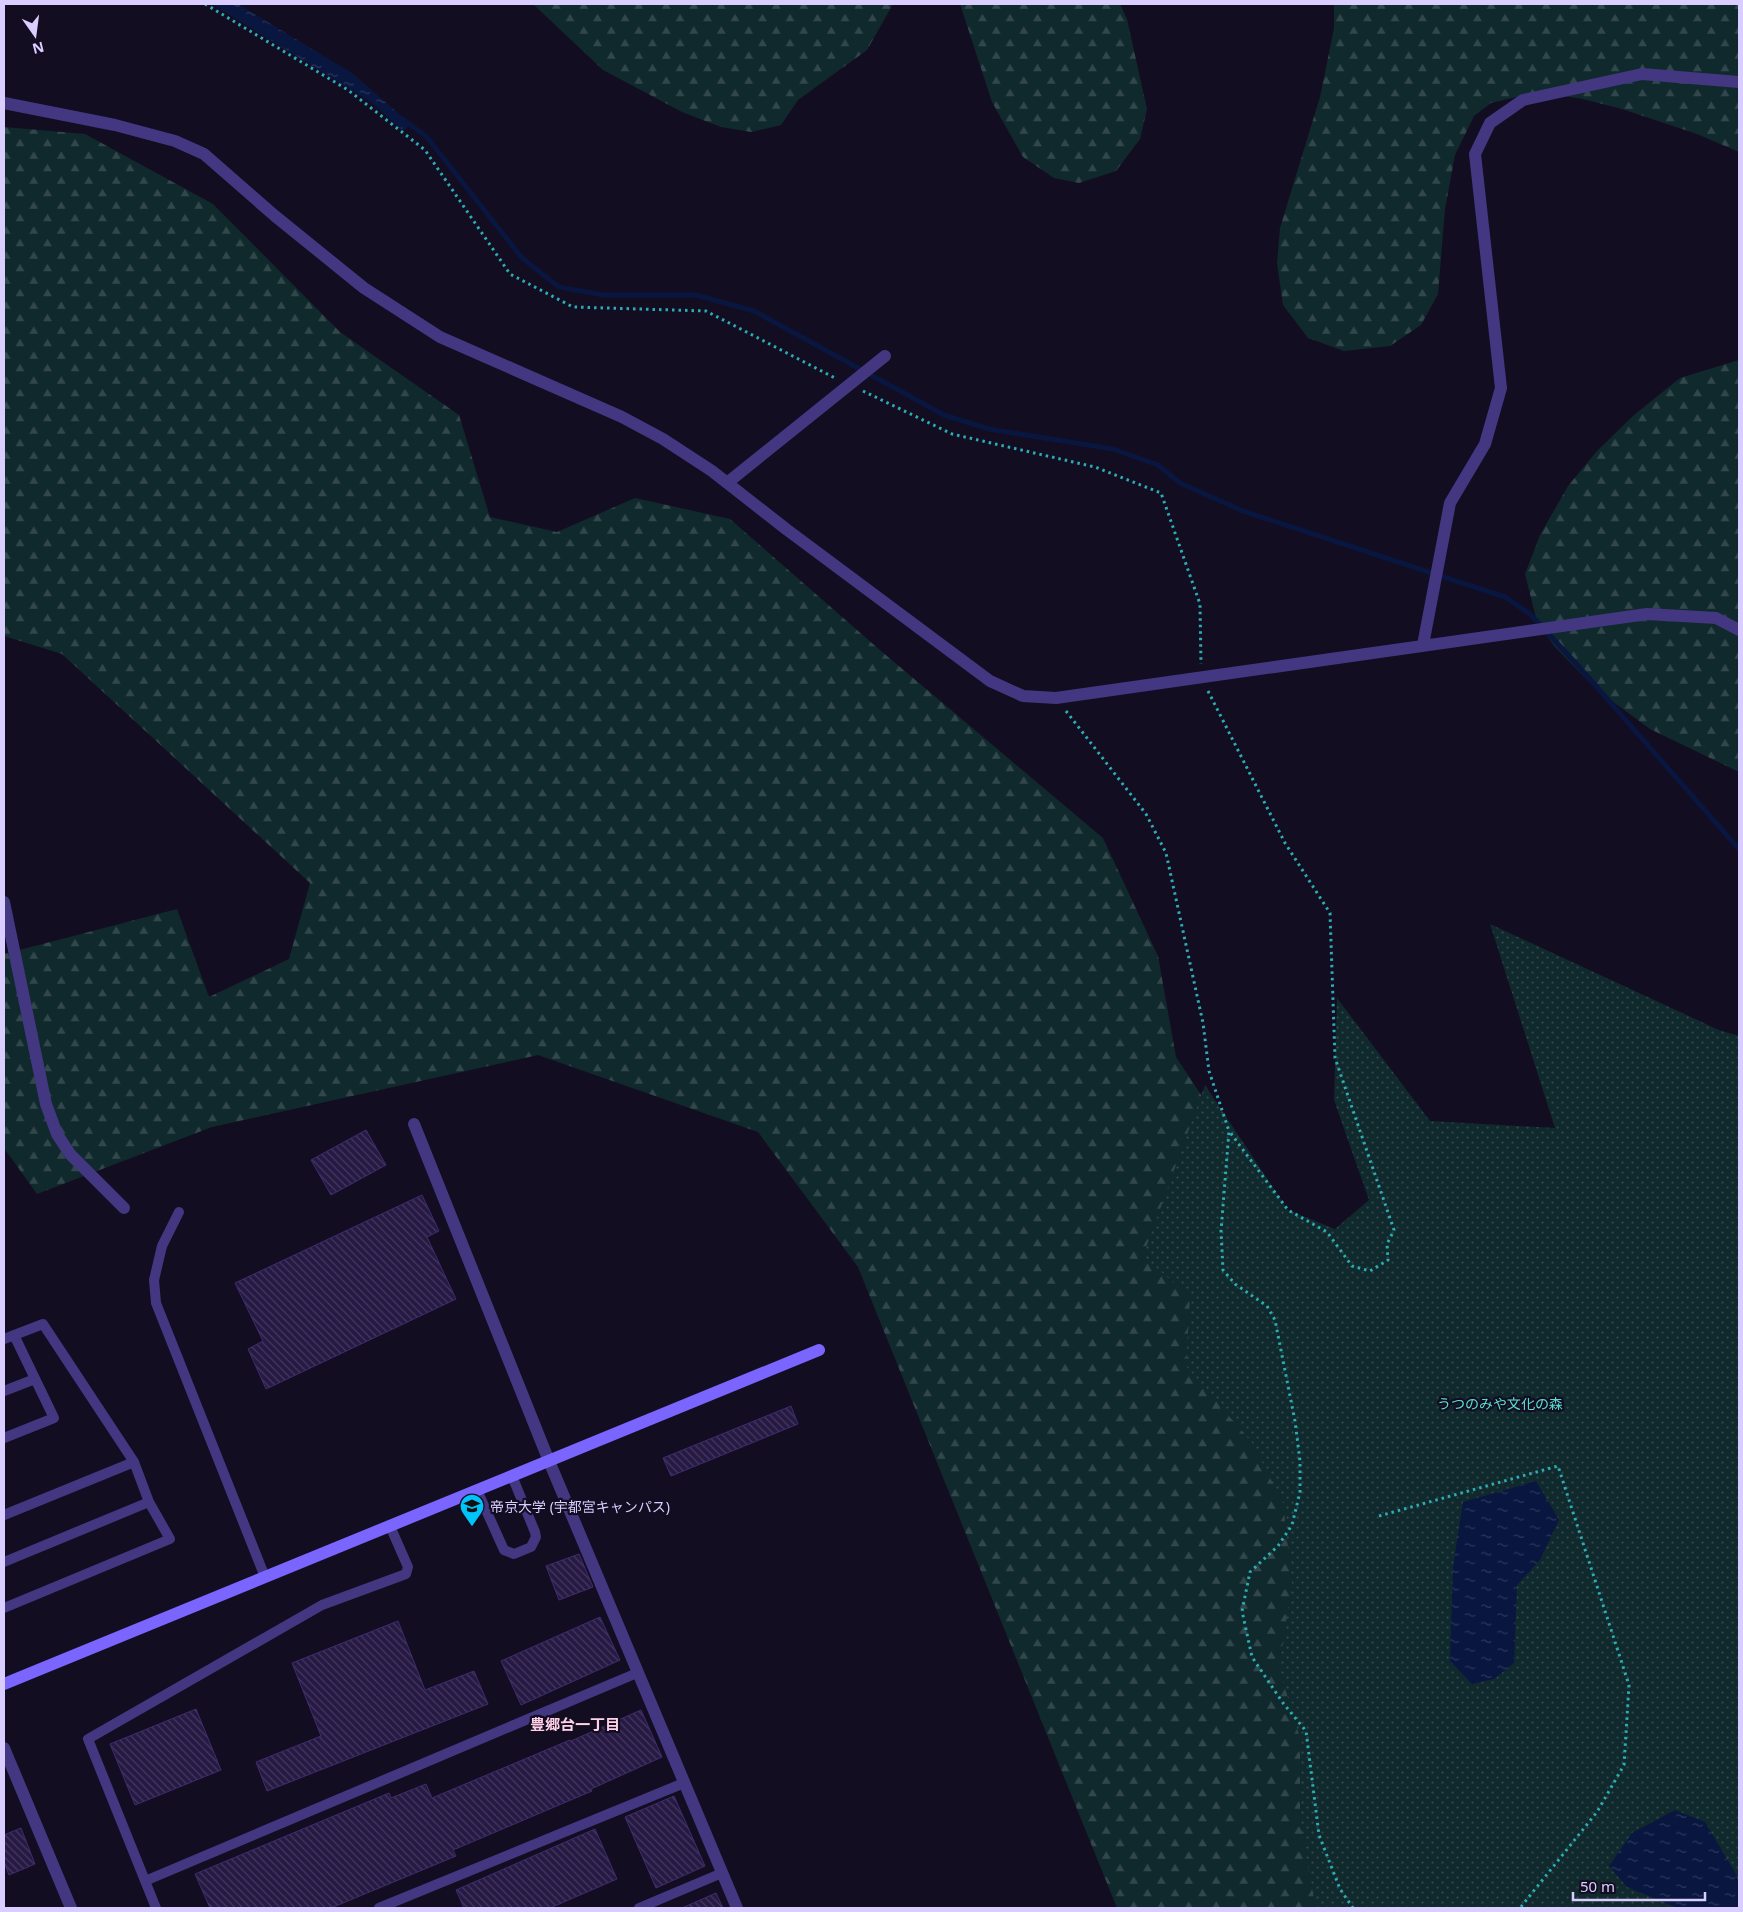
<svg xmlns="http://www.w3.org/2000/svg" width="1743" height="1912" font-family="'Noto Sans','Noto Sans JP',sans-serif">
<defs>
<pattern id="forest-firs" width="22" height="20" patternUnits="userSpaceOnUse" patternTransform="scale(1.25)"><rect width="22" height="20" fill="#10292c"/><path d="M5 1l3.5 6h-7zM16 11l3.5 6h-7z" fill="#32474c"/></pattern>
<pattern id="park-dots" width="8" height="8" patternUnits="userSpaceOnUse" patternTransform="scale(1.25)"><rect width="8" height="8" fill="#10292c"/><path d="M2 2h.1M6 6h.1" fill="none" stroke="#32474c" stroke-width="1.8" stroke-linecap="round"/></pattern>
<pattern id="water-ripples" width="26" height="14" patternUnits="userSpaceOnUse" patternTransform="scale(1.25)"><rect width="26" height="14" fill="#09163f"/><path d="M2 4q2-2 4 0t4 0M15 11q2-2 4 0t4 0" fill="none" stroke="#2c375c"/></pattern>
<pattern id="building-back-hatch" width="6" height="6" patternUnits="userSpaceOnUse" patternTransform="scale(1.25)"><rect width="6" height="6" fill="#261943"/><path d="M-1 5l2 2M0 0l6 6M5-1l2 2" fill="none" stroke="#45395f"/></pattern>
</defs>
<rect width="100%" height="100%" fill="#130d22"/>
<path fill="url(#forest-firs)" d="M533 4H893L867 50 798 100 781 125 751 132 721 127 682 112 603 70Z
M960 4H1120L1127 19 1147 109 1140 139 1116 171 1079 183 1054 178 1023 157 992 102Z
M1334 4H1739V152L1697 134 1622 109 1583 99 1537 92 1491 103 1474 116 1455 155 1445 209 1438 294 1421 325 1390 346 1344 351 1308 338 1283 305 1277 263 1280 228 1320 97 1334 28Z
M4 127 85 134 213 204 340 332 459 415 490 517 557 532 635 498 730 519 881 651 1103 838 1158 956 1176 1057 1409 1409 1337 1908H1117L858 1267 758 1132 538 1055 212 1127 37 1194 4 1148V954L177 909 209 997 289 959 310 883 62 654 4 636Z
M1739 360V772L1650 729 1597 690 1554 646 1537 622 1525 574 1540 535 1568 486 1597 451 1634 415 1680 378Z"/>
<path fill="url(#park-dots)" d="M1490 924 1719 1030 1739 1036V1908H1318L1315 1905 1300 1821V1738L1279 1668 1292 1583 1283 1503 1252 1443 1186 1366 1190 1297 1143 1256 1205 1085 1288 1210 1335 1229 1369 1200 1334 1100 1337 998 1430 1121 1555 1128Z"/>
<path fill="url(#water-ripples)" d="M212 4H238L352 73 398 113 409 126 403 131 372 103Z
M1536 1481 1559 1520 1540 1560 1517 1585 1514 1663 1494 1679 1472 1684 1450 1661 1453 1567 1463 1502Z
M1675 1810 1705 1822 1736 1874 1739 1887V1908H1678L1627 1887 1609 1866 1632 1833Z"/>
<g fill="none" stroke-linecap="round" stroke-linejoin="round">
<path stroke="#09163f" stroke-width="5" d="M401 118 426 136 522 258 559 287 603 295H696L754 311 944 415 989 429 1113 449 1158 465 1180 483 1243 511 1505 597 1530 614 1580 668 1739 849"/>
</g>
<path fill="url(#building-back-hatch)" stroke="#402b6f" d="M366 1130 386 1165 331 1195 311 1160Z
M422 1195 439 1231 427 1237 456 1299 266 1389 248 1349 263 1341 235 1283Z
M791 1406 798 1424 671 1476 663 1458Z
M579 1554 593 1587 559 1600 546 1566Z
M600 1617 620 1660 521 1705 501 1661Z
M398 1621 425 1690 474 1671 488 1704 267 1791 256 1762 321 1736 292 1663Z
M196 1709 221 1770 135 1805 110 1744Z
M641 1710 662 1757 591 1789 592 1791 453 1850 456 1856 331 1908H210L195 1874 389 1793 391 1798 426 1784 432 1798 570 1740 571 1741Z
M674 1796 705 1866 656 1888 625 1817Z
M21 1828 35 1864 9 1875 4 1862V1835Z
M595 1829 617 1879 550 1908H464L456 1890Z
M716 1893 723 1908H682Z"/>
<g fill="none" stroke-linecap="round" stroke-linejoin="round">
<path stroke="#2cadb4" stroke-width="3" stroke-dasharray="2.5 4" stroke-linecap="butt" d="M205 4 348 90 425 150 510 274 573 307 706 311 835 378
M863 391 952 434 1095 467 1161 493 1200 604 1201 664
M1208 691 1285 843 1330 913 1335 1058 1394 1230 1387 1244 1388 1260 1370 1271 1352 1266 1327 1232 1288 1210 1229 1131
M1066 711 1146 814 1166 853 1203 1023 1209 1071 1229 1131 1221 1231 1223 1270 1235 1284 1267 1306 1275 1320 1295 1421 1300 1461V1492L1292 1525 1278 1546 1250 1572 1242 1611 1252 1657 1283 1703 1306 1731 1319 1835 1340 1889 1353 1908
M1379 1516 1558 1466 1629 1685 1624 1765 1597 1812 1520 1908"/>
<path stroke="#433781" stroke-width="10" d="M179 1212 162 1246 154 1280 156 1303 265 1577
M4 1339 43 1324 134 1462
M4 1391 35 1379
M4 1438 54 1418 14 1335
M477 1490 504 1550 514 1554 531 1547 536 1537 535 1532 512 1476
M4 1515 134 1462 149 1502 170 1539 4 1608
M4 1562 149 1502
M145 1881 637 1673
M156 1908 88 1739 322 1605 406 1574 408 1567 390 1526
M379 1908 684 1783
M639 1908 722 1873"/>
<path stroke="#433781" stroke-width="12" d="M4 103 115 125 175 141 204 154 275 216 364 288 440 337 622 417 663 439 712 471 786 529 990 681 1023 696 1056 698 1647 614 1716 618 1739 630
M727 483 885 356
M1423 645 1450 503 1485 444 1501 388 1475 154 1490 123 1523 100 1642 74 1739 82
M4 902 46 1104 57 1134 70 1154 124 1208
M414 1124 549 1461 737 1908
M4 1748 71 1908"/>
<path stroke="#7a65ff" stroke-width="12" d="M4 1684 819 1350"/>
</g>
<defs>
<symbol id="university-pin" viewBox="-11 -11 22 30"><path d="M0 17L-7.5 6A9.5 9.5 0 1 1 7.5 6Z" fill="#00c3f9" stroke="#130d22"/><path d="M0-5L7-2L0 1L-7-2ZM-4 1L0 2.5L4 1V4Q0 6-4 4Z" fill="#111"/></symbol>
</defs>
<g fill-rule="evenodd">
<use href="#university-pin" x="458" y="1492" width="28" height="38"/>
</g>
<g text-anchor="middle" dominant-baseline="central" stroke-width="4.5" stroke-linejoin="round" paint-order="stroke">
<g font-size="14" fill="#58e0ce" stroke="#130d22">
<text x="1500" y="1403">うつのみや文化の森</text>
</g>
<g font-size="14" fill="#d9ceff" stroke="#130d22" text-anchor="start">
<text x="490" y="1506">帝京大学 (宇都宮キャンパス)</text>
</g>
<g font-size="15" font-weight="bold" fill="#ffd0e8" stroke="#130d22">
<text x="575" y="1724">豊郷台一丁目</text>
</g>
</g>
<rect width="1743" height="1912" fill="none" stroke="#d9ceff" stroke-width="10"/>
<g transform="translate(35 35) rotate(166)" stroke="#130d22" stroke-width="4" paint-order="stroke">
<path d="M0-4L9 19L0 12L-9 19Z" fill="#d9ceff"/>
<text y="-8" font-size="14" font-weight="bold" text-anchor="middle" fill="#d9ceff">N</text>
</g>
<path d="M1573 1892v8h132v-8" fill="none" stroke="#d9ceff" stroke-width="2.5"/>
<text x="1580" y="1892" font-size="15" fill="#d9ceff" stroke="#130d22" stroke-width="4" paint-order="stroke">50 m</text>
</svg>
